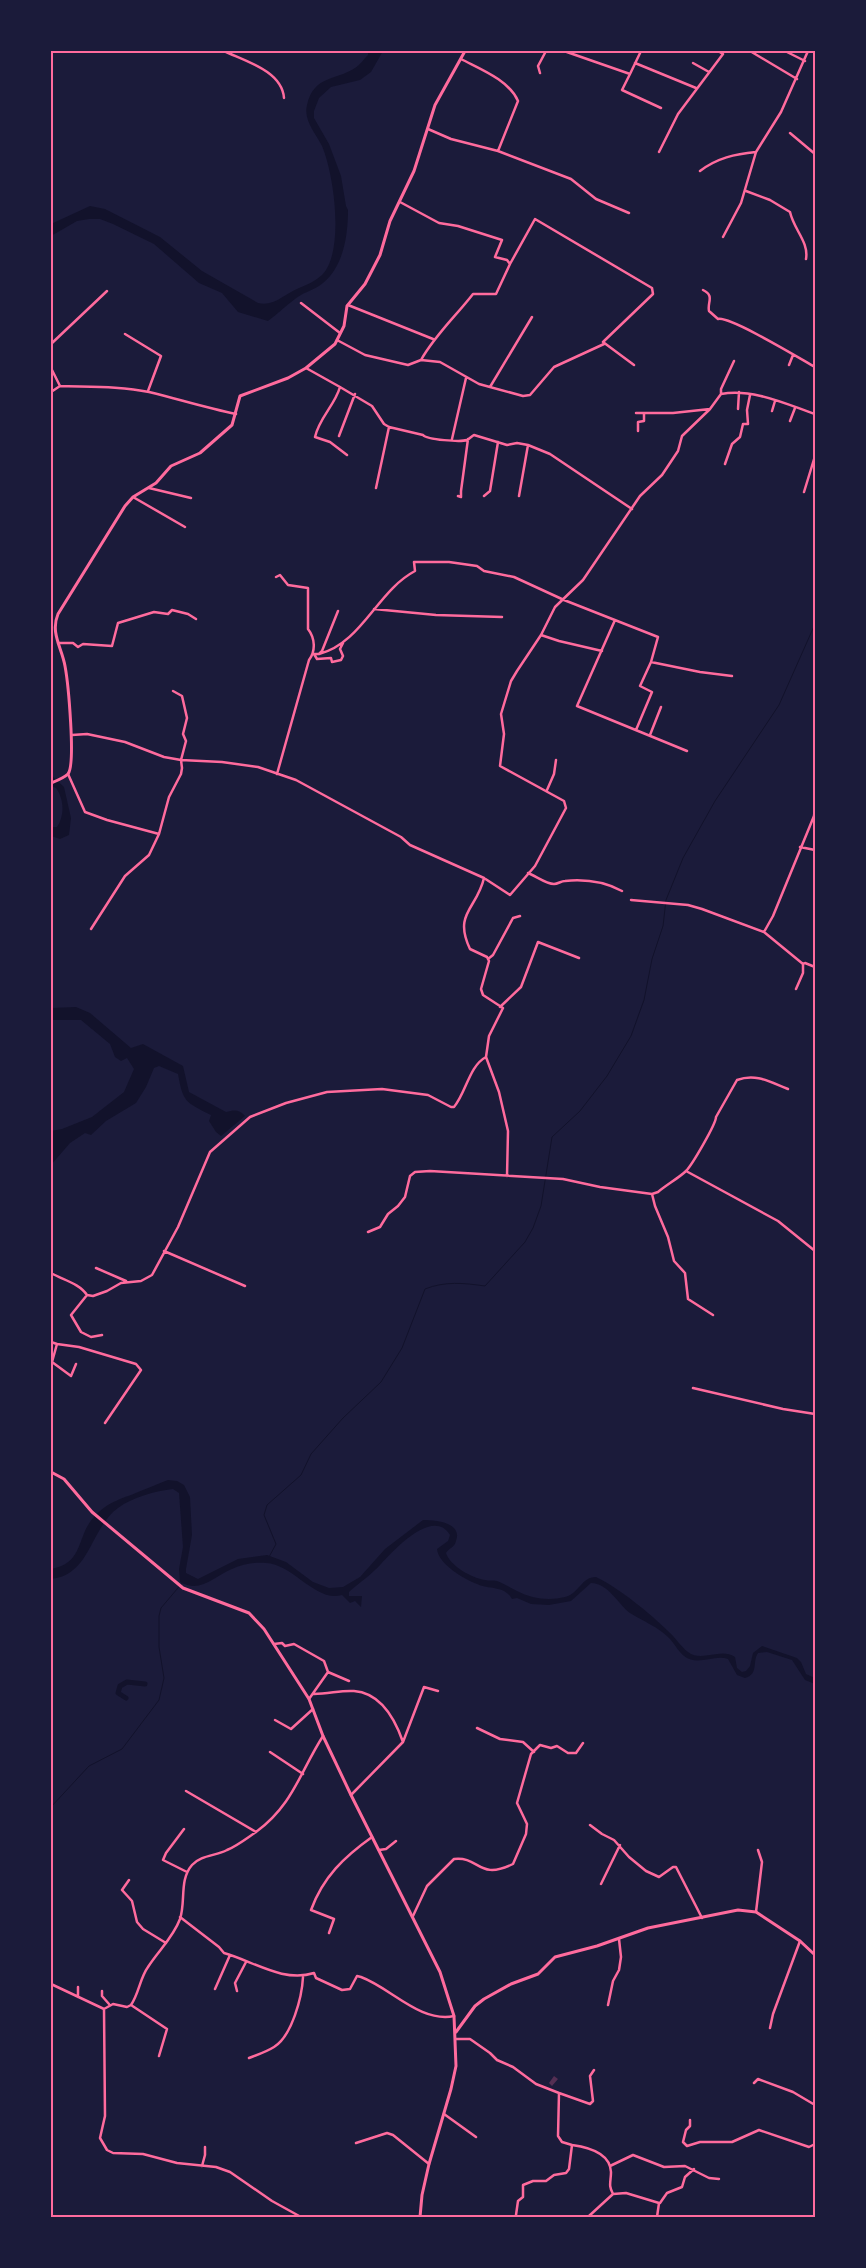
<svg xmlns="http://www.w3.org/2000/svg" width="866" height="2268" font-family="'Times New Roman',serif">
<rect width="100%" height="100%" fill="#1b1b3a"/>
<path fill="#12122b" d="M368 51H383L371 72 360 80 331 87 319 98 314 111V118L329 144 341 176 346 206 348 210C348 237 343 270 319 286 311 291 302 293 295 299 285 306 278 314 268 321L238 312 222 293 199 283 154 244 113 224 100 219H89L77 221 51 236V224L90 206 105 209 160 237 202 271 258 303C274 307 284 294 299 288 307 285 315 281 322 275 345 252 334 174 322 146 316 134 303 120 307 105 314 75 335 81 355 68 360 65 364 59 368 55Z
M51 775 64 787 71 818 69 835 60 839 51 836V827H57C65 815 64 799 56 788L51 786Z
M76 1007 90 1013 131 1048 143 1044 183 1066 189 1092 226 1112C234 1110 239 1109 245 1116L221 1136 216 1132 209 1121 211 1115C185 1102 183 1102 178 1074L159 1066 154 1068 146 1087 136 1103 106 1121 91 1135 85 1133 70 1143 51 1165V1131L62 1129 92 1117 124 1092 134 1069 127 1058 121 1061 115 1057 110 1044 81 1020H51V1008Z
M168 1480 177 1481 184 1485 190 1497 192 1535 186 1569V1573L198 1579 238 1559 267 1555 286 1562 313 1582 329 1588 343 1587 360 1577 385 1549 423 1520C434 1520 463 1522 456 1541 455 1547 449 1548 446 1553 450 1566 472 1578 485 1580 489 1581 493 1580 497 1581 503 1583 511 1588 517 1591 532 1599 549 1601 565 1597 579 1594 581 1577 596 1577 619 1588 651 1614 669 1632 676 1638 681 1647 688 1652 702 1663 720 1647 735 1657L737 1668 742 1672 746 1671 750 1666 753 1653 762 1646 797 1658 801 1662 806 1674 815 1678V1684L805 1680 792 1660 767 1652 758 1653C752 1662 759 1674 745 1678L737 1675 728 1659C713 1654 698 1667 684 1656 678 1651 674 1643 669 1638 658 1627 643 1621 630 1613 618 1604 608 1583 591 1583L571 1601 549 1605 531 1604 517 1598 512 1599C504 1585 490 1590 477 1584 464 1579 438 1564 437 1549L448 1541 450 1535C433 1507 393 1551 381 1564 372 1574 359 1583 349 1592V1596H362L361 1607 355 1601 350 1603 342 1595C316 1603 293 1564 266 1563 254 1562 243 1564 232 1569 214 1576 201 1594 180 1582L179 1569 183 1547 179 1493 173 1489C155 1491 133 1497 118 1508 90 1528 91 1575 51 1579V1569C84 1563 76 1538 93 1518 109 1500 123 1499 143 1490 152 1487 159 1483 168 1480Z"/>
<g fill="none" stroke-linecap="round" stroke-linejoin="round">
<path stroke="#12122b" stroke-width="1" d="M269 1557 276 1544 264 1515 267 1505 301 1475 311 1454 343 1418 381 1382 402 1348 425 1289C445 1281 464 1283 485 1286L525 1242 533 1228 541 1206 552 1137 580 1111 607 1076 631 1036 644 1000 652 959 663 926 666 900 683 858 715 801 779 705 815 624
M51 1807 89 1766 122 1749 159 1700 164 1678 159 1647V1616L161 1608 183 1582"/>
<path stroke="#12122b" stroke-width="5" d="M126 1698 118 1693 120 1686 127 1682 145 1684"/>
</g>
<path fill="#542f53" d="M554 2076 558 2079 552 2086 549 2083Z"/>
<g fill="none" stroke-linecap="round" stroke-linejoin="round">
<path stroke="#ff6b9d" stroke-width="2.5" d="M224 51C245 61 282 71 284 98
M564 51 630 74 641 51
M750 51 797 79
M785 51 805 61
M461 59C480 69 509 80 518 101L498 151
M635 63 696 88
M693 63 709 72
M540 73 538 66 546 51
M630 74 622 90 661 108
M428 129 451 139 498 151 571 179 596 199 629 213
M790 133 815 154
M659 152 678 114 723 54 718 51
M700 171C717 158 735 154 756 152
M746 191 770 200 790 212C794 230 809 242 806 259
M400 202 439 223 458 226 502 240 495 257 507 260 510 264 496 294H473C456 316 435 335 421 360
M723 237 741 203 756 152 781 112 808 51
M510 264 535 219 652 288 653 294 603 342 634 365
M703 290C715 296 707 302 709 311L718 319C730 316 799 358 815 367
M301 303 340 333
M348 305 433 339
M125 334 161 356 148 391
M337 340 365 355 408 365 421 360 440 362 479 384 523 396 530 395 554 367 604 344
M51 344 107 291
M734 361 721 389V394C752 388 786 404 815 414
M789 365 793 355
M51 368 60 386C89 387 121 386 149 392 178 399 206 408 236 414
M306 368 340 387C335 405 319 418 315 437L330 442 347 455
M340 387 372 406 384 424 389 427 423 435C427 440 461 442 467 440 469 439 471 437 474 435L507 445 517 443 528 445 550 454 632 509
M490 387 532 317
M51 392 60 386
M738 409 739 392
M772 411 775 401
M636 413H673L710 409 721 394
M790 421 795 408
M638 431V422L644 421V414
M339 436 355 394
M452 439 466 378
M725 464 732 444 740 437 743 424H748L747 410 750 395
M149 488 191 498
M376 488 389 427
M804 492 815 456
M458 496 461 497V491L468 439
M484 496 490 491 498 442
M519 496 528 445
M133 497 185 527
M276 577 280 575 288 585 308 588V629C315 638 316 651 309 660L277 774
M374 609 436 615 502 617
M338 611 322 651 319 654H314L317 659 331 658 332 662 341 660 343 656 340 649 343 643
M615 620 577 706 687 751
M541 635 559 641 602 651
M58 643H73L78 647 83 644 112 646 118 623 154 612 168 614 172 610 188 614 196 619
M319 654C362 643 377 591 415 571L414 562H449L477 566 484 571 514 577 564 600 658 637 651 662 640 686 652 692 636 730
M651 662 700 672 732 676
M72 735 87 734 125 742 164 757 181 760 222 762 258 767 296 780 401 837 410 845 484 878C477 909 453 913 470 949L487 957 489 961 481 989 483 995 503 1008 489 1036 486 1057 499 1092 508 1131 507 1176
M650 735 661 707
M68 774 85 812 107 820 159 834
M547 790 554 774 556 760
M800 847 815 850
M528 873C536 876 546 884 554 884 558 884 561 881 565 881 585 879 605 882 622 891
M484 878 510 895 535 866 566 808 564 801 500 766 504 734 501 714 511 681 517 671 541 635 555 607 583 580 640 496 662 475 678 451 682 436 710 409
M631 900 688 905 702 909 764 932 803 964V973L796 989
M91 929 125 876 149 855 159 834 169 797 181 774 182 768 181 760 186 741 183 734 187 718 182 696 173 691
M764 932 773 916 814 816 815 808
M488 959 493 955 513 918 520 916
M803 964 805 963 815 967
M500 1007 521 987 538 942 579 958
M686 1171 778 1221 815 1251
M652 1194 655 1206 668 1237 674 1261 685 1273 688 1299 713 1315
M368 1232 380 1227 388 1214 398 1206 405 1197 410 1176 415 1172 430 1171 563 1179 600 1187 652 1194 658 1192C665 1186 680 1177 686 1171 692 1165 716 1124 716 1117L737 1080C756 1073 770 1082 788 1089
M164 1251 245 1286
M96 1268 126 1281
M51 1273C63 1280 79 1283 87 1295L93 1296 107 1291 121 1283 141 1281 152 1275 178 1227 210 1152 250 1117 286 1103 327 1092 382 1089 428 1095 451 1107H454C466 1093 469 1066 486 1057
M87 1295 71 1315 81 1332 91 1337 102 1335
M51 1342 57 1344 52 1362 71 1376 76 1364
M57 1344 79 1347 136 1364 141 1370 105 1423
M693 1388 783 1409 815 1414
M274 1644 282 1643 285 1646 294 1644 324 1661 328 1672 309 1699
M328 1672 349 1681
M314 1694C329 1694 341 1690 354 1691 381 1693 395 1719 403 1742
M275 1720 291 1729 313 1709
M477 1728 500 1739 523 1742 534 1752
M270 1752 303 1774
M186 1791 256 1832
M351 1795 403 1742 424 1687 438 1691
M590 1825 602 1834 614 1840 629 1857 646 1871 659 1877 673 1867H676L702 1918
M184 1829 166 1853 163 1860 187 1872
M379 1850 386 1849 396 1841
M129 1880 122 1890 132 1901 137 1922 143 1929 166 1943
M601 1884 620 1845
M756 1912 762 1862 758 1850
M413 1916 427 1886 454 1859C480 1856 478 1881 513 1864L526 1834 527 1824 517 1803 531 1754 540 1745 551 1748 557 1746 568 1753H576L583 1743
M180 1917 219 1947 224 1953C253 1961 283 1983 314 1973L316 1978 342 1990 350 1989 357 1976 361 1977C391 1988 420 2023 454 2016
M329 1933 334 1919 311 1910C323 1877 344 1857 372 1837
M51 1984 104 2009 113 2004 127 2007 131 2005C139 1993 140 1978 148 1967 158 1951 173 1938 180 1919 186 1901 179 1880 192 1865 201 1855 216 1856 227 1850 237 1846 247 1838 256 1832 293 1805 300 1772 323 1736
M78 1987V1997
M215 1989 230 1955
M102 1991V1996L109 2004
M237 1991 235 1983 246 1962
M131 2005 167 2029 159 2056
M608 2005 613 1981 619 1970 621 1957 619 1939
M104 2009 105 2116 100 2138 107 2150 113 2153 143 2154 177 2163 216 2167 230 2172 272 2201 301 2217
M770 2028 773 2014 800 1941
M456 2039H470L490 2053 497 2060 513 2067 536 2084 559 2093 558 2136 562 2142 572 2145 569 2169 566 2173 554 2175 546 2181H533L523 2185V2197L518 2201 516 2215
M249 2058C257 2055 266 2052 274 2047 292 2036 302 1997 303 1977
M754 2083 758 2079 793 2092 815 2105
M559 2093 590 2104 593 2101 590 2076 594 2070
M444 2114 476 2137
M690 2120V2126L686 2130 683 2142 687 2146 700 2142H732L759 2130 809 2147 815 2144
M356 2143 387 2133 393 2135 429 2164
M572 2145C587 2147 610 2152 611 2172 611 2182 608 2185 613 2194L626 2193 659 2203 657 2217
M202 2166 205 2155V2147
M610 2166 633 2155 664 2167 685 2166 709 2178 719 2179
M660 2203 667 2193 682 2187 685 2177 694 2169
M586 2217 589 2216 613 2194
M704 2217H710"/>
<path stroke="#ff6b9d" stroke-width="3" d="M51 783C56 781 64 778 68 774 76 764 68 682 65 666 62 648 50 633 58 614L125 506 133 497 156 483 171 466 200 453 232 425 240 396 288 378 306 368 335 344 344 326 347 306 365 284 380 255 390 221 414 171 435 105 465 51
M456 2032 475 2006 484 1999 511 1984 538 1974 555 1957 597 1946 648 1928 738 1910 756 1912 800 1941 815 1955"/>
<path stroke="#ff6b9d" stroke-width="3" d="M51 1472 64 1479 92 1512 183 1588 249 1613 264 1629 309 1699 323 1736 351 1795 440 1972 454 2016 456 2066 451 2089 429 2164 422 2195 420 2217"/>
</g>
<rect width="866" height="2268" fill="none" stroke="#1b1b3a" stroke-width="105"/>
<rect x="52" y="52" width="762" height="2164" fill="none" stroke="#ff6b9d" stroke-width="2"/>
</svg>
